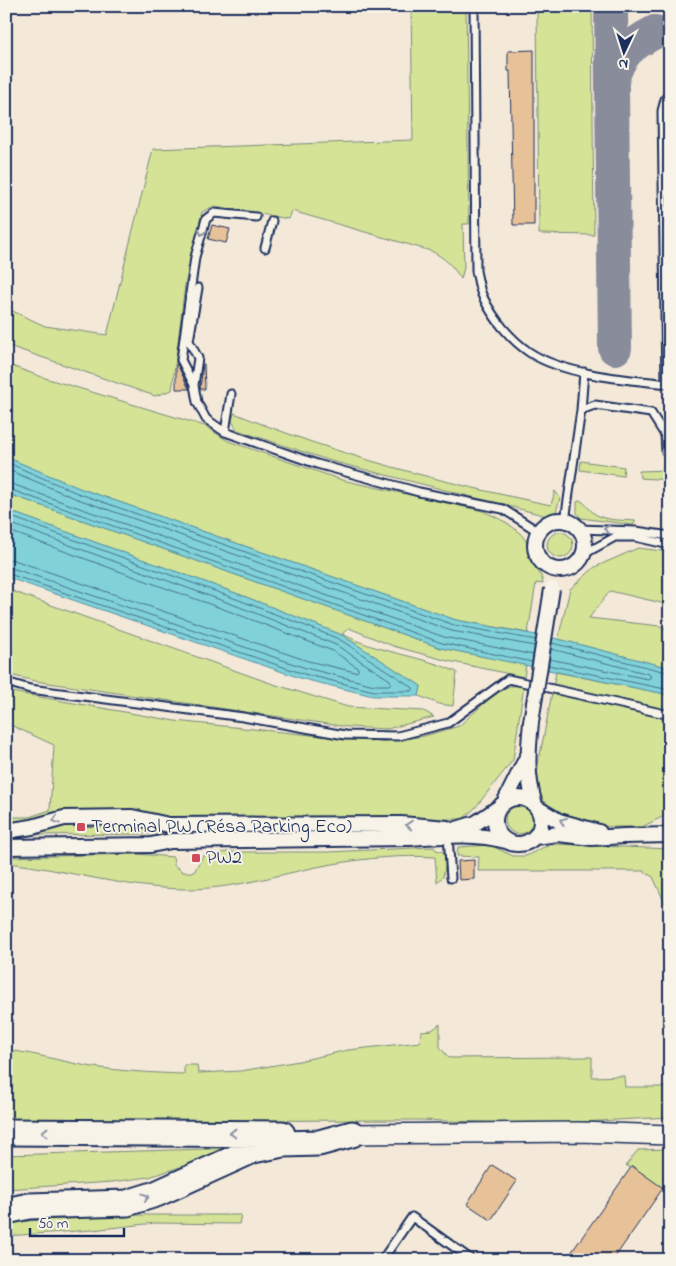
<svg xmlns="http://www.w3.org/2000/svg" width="676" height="1266" font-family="'Indie Flower',sans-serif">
<rect width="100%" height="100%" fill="#f4e9d8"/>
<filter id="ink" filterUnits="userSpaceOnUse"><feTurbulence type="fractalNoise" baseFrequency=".02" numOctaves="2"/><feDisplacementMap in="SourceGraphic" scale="10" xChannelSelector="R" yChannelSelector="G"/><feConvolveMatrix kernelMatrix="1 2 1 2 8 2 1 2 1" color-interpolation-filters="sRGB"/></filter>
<g filter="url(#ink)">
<path fill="#d4e396" stroke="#78897a" d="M411 6H466L469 224H463L464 268 461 279C453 266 445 258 431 251L292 211 289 219 214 206 202 212 185 285 172 390 155 396 6 345V308L45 326 107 335 153 149 413 140Z
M537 6H592L594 235 539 234Z
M6 364 45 378 205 426 228 441 342 480 483 511C498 518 517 526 526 541 529 547 528 556 533 563 538 572 542 574 543 584L536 583 528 633 456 620 79 488 6 457Z
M234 413C337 455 443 483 551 505L555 491 560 498 556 512 547 516 331 461 237 430 232 421Z
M581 461 624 467 623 476 580 470Z
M670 470V480L640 478 639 471Z
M6 493 441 648 526 665 524 677 448 661 393 646 349 628 342 634C378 653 421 655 457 672L453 706 439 704 419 696 421 686 342 635 241 595 6 510Z
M580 500C586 503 589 510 595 514 605 521 624 520 636 521L633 525 581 518 577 513V502Z
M547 545a13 13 0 1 1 26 0a13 13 0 1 1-26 0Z
M638 548 670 552V605L610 591 589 618 660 626 670 631V668L558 639 570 589 595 567Z
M6 589 270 683 348 707 424 711 434 717 387 729 348 727 35 681 6 674Z
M556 672 670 695V813L642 827H613L589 825 557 812 543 800 537 787 536 776Z
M524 685 513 760 475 808 463 819 193 821 162 819 6 828V817H29L50 810 54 745 6 723V691L175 721 379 742 424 736 459 726 498 691 510 686Z
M505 820a14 14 0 1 1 28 0a14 14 0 1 1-28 0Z
M64 822 386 828 403 832 22 835Z
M556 844 670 849V914L653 877 643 871H478L479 857 457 856 458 847 490 845 513 856H526L544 847Z
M434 847 436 850 444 852 446 856 445 867 443 877 437 882 435 857C401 855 367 858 333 864 285 872 238 889 188 889 127 889 68 870 8 863V857L138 854 173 857 174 865 183 872H194L203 856 227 852H328Z
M440 1024V1047L449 1058 592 1057V1077L624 1076 625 1087H670V1117L548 1124 417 1120 6 1121V1050C34 1053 60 1061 87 1066 119 1071 151 1073 184 1074V1065H197L198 1073 241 1071 299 1061 348 1050 420 1042 421 1031 432 1030Z
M240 1148 149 1177 112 1182 6 1189V1155Z
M670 1149V1195L626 1165 638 1150Z
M136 1215H241L239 1224 155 1223 92 1230 6 1236V1222Z"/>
<path fill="#81d2d8" stroke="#5891a7" d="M6 457 79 488 456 620 558 639 670 668V695L441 648 6 493Z
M6 510 241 595 342 635 421 686 419 696H373L303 679 6 577Z"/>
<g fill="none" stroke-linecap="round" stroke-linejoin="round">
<path stroke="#44708f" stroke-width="1" d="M6 462 77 493 454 625 536 640
M6 469 75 498 452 631 535 646
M6 482 444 637 533 655
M6 488 442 643 532 662
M6 515 239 600 339 639 412 687 414 689 411 691H374L304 674 6 573
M6 522 237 606 336 645 390 680 391 683 389 685H374L306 668 6 566
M6 530 234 613 333 651 358 668V671L355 672 308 661 14 560 6 559
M552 643 670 673
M549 659 648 679 651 677 649 674 551 649
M548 665 670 690"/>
<path stroke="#888c9b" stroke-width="34" d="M611 6 615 348
M612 81C619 54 630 45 655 32"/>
</g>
<path fill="#e7c298" stroke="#1b2f5e" d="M534 50V225H513L510 71H508V51Z
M212 225 230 229 226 243 208 239Z
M176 364H177L189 389H176Z
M203 364H204L205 389H200Z
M474 860V879L459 880 458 861Z
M492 1165 517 1181 491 1220 467 1204Z
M632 1166 663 1188 613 1260H566Z"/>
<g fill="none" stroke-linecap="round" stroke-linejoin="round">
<defs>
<path id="lane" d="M474 6 476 271C478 279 479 289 483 297 493 318 510 339 529 352 563 375 629 380 670 384
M256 217 214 213 206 219 195 257 181 360 194 385 197 402 206 419 225 432 317 464 419 492 503 509 539 532
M265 248 272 221
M666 384 662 111 665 99 670 94
M194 385 198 358 189 341 198 288
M581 410 584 372
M225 432 231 394
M565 521 581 410 595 405 651 413 665 435 666 452
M579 529 636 531 670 536
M584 554 615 537H635L670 545
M6 682 30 689 243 717 345 735 398 736 448 723 508 679 670 715
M448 836 451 878
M382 1260 412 1217 472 1260"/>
<path id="street" d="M535 545a25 25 0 1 1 50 0a25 25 0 1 1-50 0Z
M531 722C528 753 526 775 535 805
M495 821a23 23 0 1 1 46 0a23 23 0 1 1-46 0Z
M505 801 527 757
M537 808 559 821 599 832
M6 831 32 827 64 818 132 817 169 825 401 824 447 828
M447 832 476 823 498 808
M535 837 558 834 592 838 624 836 670 835
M6 847 151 845 171 841 407 838C440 836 474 832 506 841"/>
<path id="secondary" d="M352 1134 579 1132 670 1135"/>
<path id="highway" d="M6 1132 282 1134
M6 1211 29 1206 127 1203 156 1194 253 1150 283 1144 319 1143 352 1134"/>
</defs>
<use href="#lane" stroke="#1b2f5e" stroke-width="11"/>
<use href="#street" stroke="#1b2f5e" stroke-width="18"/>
<use href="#secondary" stroke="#1b2f5e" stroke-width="22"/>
<use href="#highway" stroke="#1b2f5e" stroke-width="29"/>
<use href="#lane" stroke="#f7f3e8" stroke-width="7"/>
<use href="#street" stroke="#f7f3e8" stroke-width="14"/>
<use href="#secondary" stroke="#f7f3e8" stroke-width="19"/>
<use href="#highway" stroke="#f7f3e8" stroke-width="25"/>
<defs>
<path id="street-bridge" d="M531 722 552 589"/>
</defs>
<use href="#street-bridge" stroke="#1b2f5e" stroke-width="18" stroke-linecap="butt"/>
<use href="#street-bridge" stroke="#f7f3e8" stroke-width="14"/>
</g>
<defs><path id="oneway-chevron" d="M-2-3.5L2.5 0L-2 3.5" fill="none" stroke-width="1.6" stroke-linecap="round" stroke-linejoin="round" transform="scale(1.25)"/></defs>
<g stroke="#8991a3">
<use href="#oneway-chevron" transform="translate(202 232) rotate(106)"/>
<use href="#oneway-chevron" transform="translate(607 529) rotate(-177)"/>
<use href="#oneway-chevron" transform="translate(56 820) rotate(163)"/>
<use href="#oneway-chevron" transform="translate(563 821) rotate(-158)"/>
<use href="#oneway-chevron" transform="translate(409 825) rotate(-176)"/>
<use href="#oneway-chevron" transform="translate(45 1132) rotate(180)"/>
<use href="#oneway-chevron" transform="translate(233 1133) rotate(-179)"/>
<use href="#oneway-chevron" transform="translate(146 1197) rotate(-17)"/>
</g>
</g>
<g fill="#d1495b" stroke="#f7f3e8" stroke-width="2">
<rect x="76" y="822" width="10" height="10" rx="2.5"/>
<rect x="191" y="853" width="10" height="10" rx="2.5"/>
</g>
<g text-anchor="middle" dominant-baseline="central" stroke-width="4" stroke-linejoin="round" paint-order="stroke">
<g font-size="20" fill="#1b2f5e" stroke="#f7f3e8" text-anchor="start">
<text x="91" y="827">Terminal PW (Résa Parking Eco)</text>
<text x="206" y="858">PW2</text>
</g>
</g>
<rect width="676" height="1266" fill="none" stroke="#f7f3e8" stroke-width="25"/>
<rect x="12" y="12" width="651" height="1241" fill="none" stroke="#1b2f5e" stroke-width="2" filter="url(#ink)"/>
<g transform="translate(624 52) rotate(184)" stroke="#f7f3e8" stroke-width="4" paint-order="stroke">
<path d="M0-4L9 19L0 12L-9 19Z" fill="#1b2f5e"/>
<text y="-8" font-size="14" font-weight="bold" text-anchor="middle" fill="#1b2f5e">N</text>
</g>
<path d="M30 1228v8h94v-8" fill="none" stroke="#1b2f5e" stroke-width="2.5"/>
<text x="38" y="1228" font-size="15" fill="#1b2f5e" stroke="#f7f3e8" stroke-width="4" paint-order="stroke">50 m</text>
</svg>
